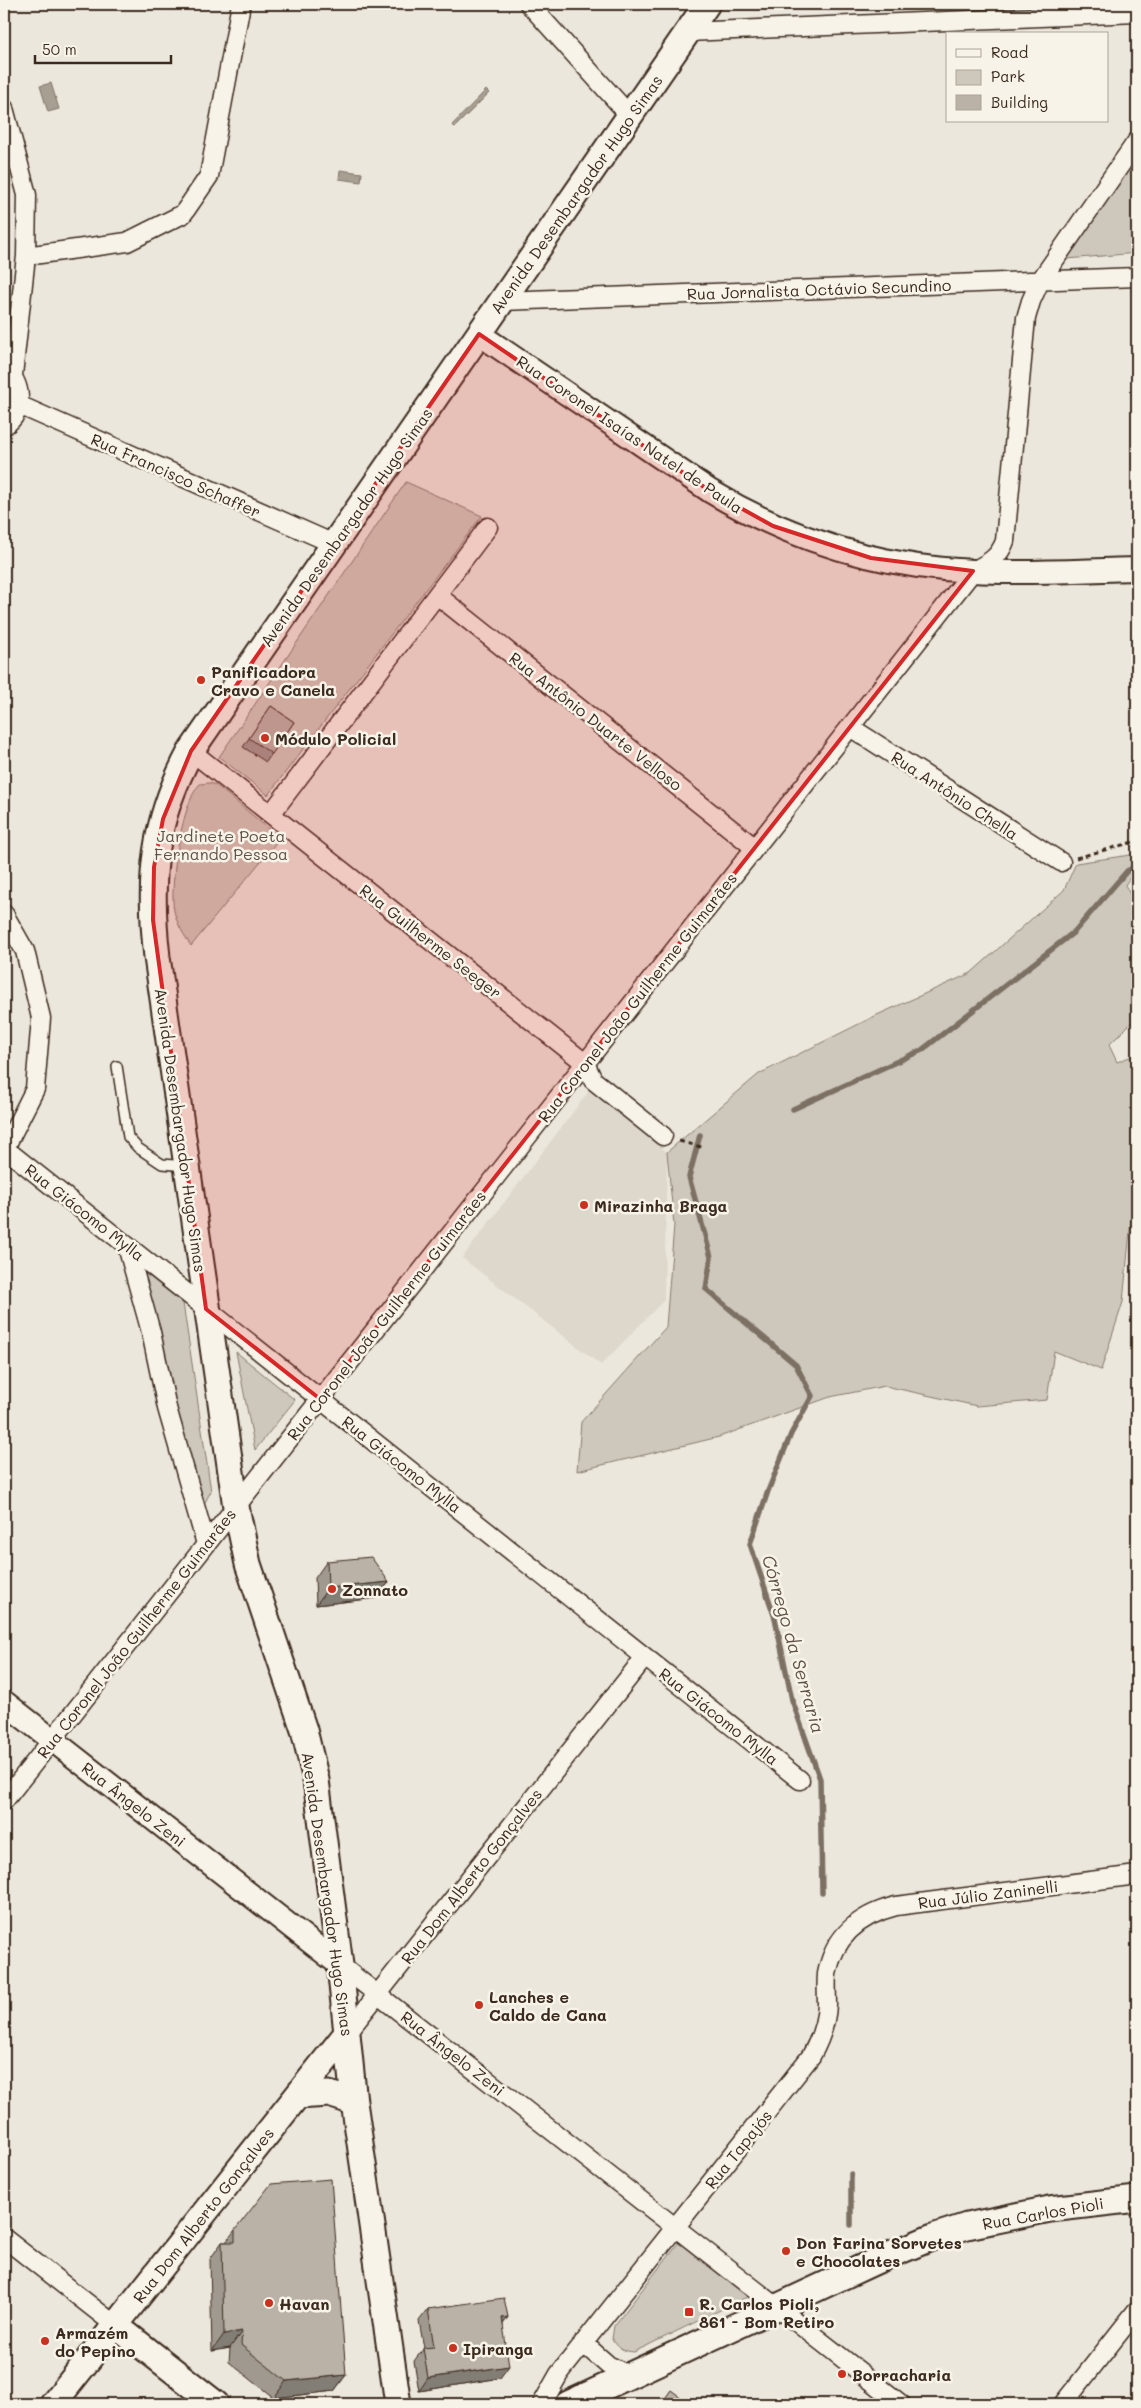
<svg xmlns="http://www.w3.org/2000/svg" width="1141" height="2408" font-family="Mali,sans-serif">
<rect width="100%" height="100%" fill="#ece7dc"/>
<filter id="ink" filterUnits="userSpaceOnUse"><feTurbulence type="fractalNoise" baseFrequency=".02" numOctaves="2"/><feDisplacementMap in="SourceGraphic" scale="10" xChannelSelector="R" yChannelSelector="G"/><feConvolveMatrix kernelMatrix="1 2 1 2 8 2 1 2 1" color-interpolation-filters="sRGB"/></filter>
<g filter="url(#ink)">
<path fill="#ddd7cc" d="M589 1091 667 1152 664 1300 601 1365 462 1258Z"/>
<path fill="#cec8bc" stroke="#84796d" d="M1128 167 1137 186V253L1067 259Z
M4 376 14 402 4 420Z
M406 482 482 516 268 795 219 757Z
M209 783 216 785 280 838 191 946C184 935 177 924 174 911 169 886 182 801 200 784Z
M1137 854V867L1125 885 1137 907V1017L1109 1045 1117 1062 1137 1054V1226L1131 1220 1123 1302 1101 1370 1054 1351 1047 1400 977 1406 885 1386 830 1397 719 1437 577 1471 581 1422 666 1327 674 1225 667 1152 759 1074 877 1015 971 973 1064 890 1076 863Z
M141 1270 183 1303 211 1491 202 1508Z
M236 1352 295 1400 255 1450Z
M679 2242 749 2296 634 2352C623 2351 618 2348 612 2339L614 2326Z"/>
<path fill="#a89f93" stroke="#7c7064" d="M51 83 59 109 48 112 40 86Z
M486 90 489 93 455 127 452 125Z
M340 170 362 173 361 182 339 179Z"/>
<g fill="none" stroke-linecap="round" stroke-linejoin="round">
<path stroke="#7c7064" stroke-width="5.5" d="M793 1109 922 1050 1074 932 1127 871 1137 866
M700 1135 689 1177 711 1257 706 1289 796 1365 812 1396 791 1434 768 1491 750 1544 775 1618 792 1700 820 1779 822 1893
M851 2174V2225"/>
<defs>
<path id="service" d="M117 1066 128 1137 138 1148 162 1164 186 1166"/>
<path id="minor" d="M529 4 630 116
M687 32 1137 13
M4 108 27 195 26 256 13 375
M26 256 127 242 183 214 209 176 241 4
M502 301 1137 277
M19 405 334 544
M4 426C26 412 22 383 4 367
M437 595 755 848
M850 727 1061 862
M191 751 585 1063 593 1080 663 1136
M271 814 488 527
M4 914 25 951 41 1018 35 1089 4 1150
M4 1148 800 1780
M127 1246 151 1332 167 1408 206 1544
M4 1801 973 571C988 563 999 558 1005 541L1026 318 1031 301 1040 281 1137 141
M340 1965 901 2404
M347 2033 645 1657
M4 2238 115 2325
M583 2343 608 2365 630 2376
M542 2404 559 2374 811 2056C820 2040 826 2024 827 2005 827 1995 826 1984 827 1974 834 1936 860 1915 896 1906L1137 1875
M1063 2404 1137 2310"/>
<path id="tertiary" d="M479 334 710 491C790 539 879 567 973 571 1028 574 1083 570 1137 569
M4 1702 340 1965"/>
<path id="secondary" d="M297 2096 329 2094 354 2102
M115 2325 216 2404
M53 2404 347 2033
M398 2404 354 2102 340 1965 316 1780 304 1730 248 1564 236 1507 157 957C148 879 153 821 191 751L707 4
M568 2404 878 2260 933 2237 967 2226 1050 2209 1137 2199"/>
</defs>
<use href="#service" stroke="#3b2a1e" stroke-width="12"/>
<use href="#minor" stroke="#3b2a1e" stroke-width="21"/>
<use href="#tertiary" stroke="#3b2a1e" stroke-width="26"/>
<use href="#secondary" stroke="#3b2a1e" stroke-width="29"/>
<path stroke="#3b2a1e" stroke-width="3" stroke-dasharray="5 4" stroke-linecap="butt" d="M1076 858 1137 841
M679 1141 705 1148"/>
<use href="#service" stroke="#f7f3e8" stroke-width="9"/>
<use href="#minor" stroke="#f7f3e8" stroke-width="18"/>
<use href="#tertiary" stroke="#f7f3e8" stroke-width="22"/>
<use href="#secondary" stroke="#f7f3e8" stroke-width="25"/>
</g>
<path fill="#a09990" stroke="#3b2a1e" d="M271 706 294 722 266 762 243 747Z
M327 1561 389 1582 377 1598 316 1605 315 1578Z
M235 2230 346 2375 334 2391 274 2398 229 2362 230 2348 212 2351 210 2259 222 2242H226Z
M428 2309 508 2317 503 2324 500 2378 419 2391 414 2361 424 2348 419 2321Z"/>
<path fill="#827d75" stroke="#3b2a1e" d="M389 1582 377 1598 316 1605 328 1588Z
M508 2317 499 2330 502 2318Z
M242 2331 230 2348 212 2351 224 2334Z
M509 2366 500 2378 419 2391 428 2378Z
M346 2375 334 2391 274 2398 286 2381Z"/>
<path fill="#bab2a7" stroke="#3b2a1e" d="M271 706 294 722 272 754 249 738Z
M371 1557 389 1582 328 1588 327 1561Z
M331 2179 346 2375 286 2381 241 2345 242 2331 224 2334 222 2242H235V2230L271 2184Z
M504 2298 508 2317 502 2318 509 2366 428 2378 423 2348 434 2347 428 2309Z
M671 2390 690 2404H661Z"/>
</g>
<path fill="#d62828" fill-opacity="0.2" stroke="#d62828" stroke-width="4" stroke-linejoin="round" d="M479 334 710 491 773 526 871 558 973 571 320 1399 206 1309 153 920 154 867 163 819 191 751Z"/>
<g fill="#c8321e" stroke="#f7f3e8" stroke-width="2">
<circle cx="201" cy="680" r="5"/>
<circle cx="265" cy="738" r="5"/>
<circle cx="584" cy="1205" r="5"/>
<circle cx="332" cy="1589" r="5"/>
<circle cx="479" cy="2005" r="5"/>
<circle cx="786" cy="2251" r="5"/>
<circle cx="269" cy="2303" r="5"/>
<rect x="684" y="2307" width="10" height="10" rx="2.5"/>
<circle cx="45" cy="2341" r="5"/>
<circle cx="453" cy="2348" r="5"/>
<circle cx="842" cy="2374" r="5"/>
</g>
<g text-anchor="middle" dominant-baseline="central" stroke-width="5" stroke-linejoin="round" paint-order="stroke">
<g font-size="16" fill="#3b2a1e" stroke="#f7f3e8">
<text transform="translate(576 194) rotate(-55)">Avenida Desembargador Hugo Simas</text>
<text transform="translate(819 289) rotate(-2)">Rua Jornalista Octávio Secundino</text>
<text transform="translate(630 434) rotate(34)">Rua Coronel Isaías Natel de Paula</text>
<text transform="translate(176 475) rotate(24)">Rua Francisco Schaffer</text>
<text transform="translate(346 527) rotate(-55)">Avenida Desembargador Hugo Simas</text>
<text transform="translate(596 721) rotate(38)">Rua Antônio Duarte Velloso</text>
<text transform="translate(955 795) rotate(33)">Rua Antônio Chella</text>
<text transform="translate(431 941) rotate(38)">Rua Guilherme Seeger</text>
<text transform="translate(637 997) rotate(-52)">Rua Coronel João Guilherme Guimarães</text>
<text transform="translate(181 1130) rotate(82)">Avenida Desembargador Hugo Simas</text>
<text transform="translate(85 1212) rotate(38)">Rua Giácomo Mylla</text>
<text transform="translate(386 1315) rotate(-52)">Rua Coronel João Guilherme Guimarães</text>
<text transform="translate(402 1464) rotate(38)">Rua Giácomo Mylla</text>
<text transform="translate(136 1633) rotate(-52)">Rua Coronel João Guilherme Guimarães</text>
<text transform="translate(719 1716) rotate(38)">Rua Giácomo Mylla</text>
<text transform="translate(134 1804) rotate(38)">Rua Ângelo Zeni</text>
<text transform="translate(471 1876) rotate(-52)">Rua Dom Alberto Gonçalves</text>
<text transform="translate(328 1894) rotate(82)">Avenida Desembargador Hugo Simas</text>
<text transform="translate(988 1894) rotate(-7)">Rua Júlio Zaninelli</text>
<text transform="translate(453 2053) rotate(38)">Rua Ângelo Zeni</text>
<text transform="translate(738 2149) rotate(-51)">Rua Tapajós</text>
<text transform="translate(1043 2213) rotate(-10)">Rua Carlos Pioli</text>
<text transform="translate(203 2215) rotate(-52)">Rua Dom Alberto Gonçalves</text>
</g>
<g font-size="16" font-weight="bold" fill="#3b2a1e" stroke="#f7f3e8" text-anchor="start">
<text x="211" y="671">Panificadora<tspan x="211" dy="18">Cravo e Canela</tspan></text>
<text x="275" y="738">Módulo Policial</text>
<text x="594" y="1205">Mirazinha Braga</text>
<text x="342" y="1589">Zonnato</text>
<text x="489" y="1996">Lanches e<tspan x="489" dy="18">Caldo de Cana</tspan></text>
<text x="796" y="2242">Don Farina Sorvetes<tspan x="796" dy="18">e Chocolates</tspan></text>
<text x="279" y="2303">Havan</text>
<text x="699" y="2303">R. Carlos Pioli,<tspan x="699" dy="18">861 - Bom Retiro</tspan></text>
<text x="55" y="2332">Armazém<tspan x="55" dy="18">do Pepino</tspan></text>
<text x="463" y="2348">Ipiranga</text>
<text x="852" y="2374">Borracharia</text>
</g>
<g font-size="16" fill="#605246" stroke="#f7f3e8">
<text x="221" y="835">Jardinete Poeta<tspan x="221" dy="18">Fernando Pessoa</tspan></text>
</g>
<g font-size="18" font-style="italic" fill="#615347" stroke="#f7f3e8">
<text transform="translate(794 1644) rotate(74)">Córrego da Serraria</text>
</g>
</g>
<rect width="1141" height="2408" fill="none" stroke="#f7f3e8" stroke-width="20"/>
<rect x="10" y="10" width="1121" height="2388" fill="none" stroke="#3b2a1e" stroke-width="2" filter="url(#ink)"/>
<rect x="946" y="32" width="162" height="90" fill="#f7f3e8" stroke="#aca397"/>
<rect x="956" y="49" width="25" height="8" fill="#f7f3e8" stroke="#aca397"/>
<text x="991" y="58" font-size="15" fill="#3b2a1e">Road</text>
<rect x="956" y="70" width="25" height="15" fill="#cec8bc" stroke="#aca397"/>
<text x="991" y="82" font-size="15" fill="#3b2a1e">Park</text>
<rect x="956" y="95" width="25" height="15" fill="#bab2a7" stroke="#aca397"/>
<text x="991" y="108" font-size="15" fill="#3b2a1e">Building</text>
<path d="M35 55v8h136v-8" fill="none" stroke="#3b2a1e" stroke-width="2.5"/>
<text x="42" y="55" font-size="15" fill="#3b2a1e" stroke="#f7f3e8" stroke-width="4" paint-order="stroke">50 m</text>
</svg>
